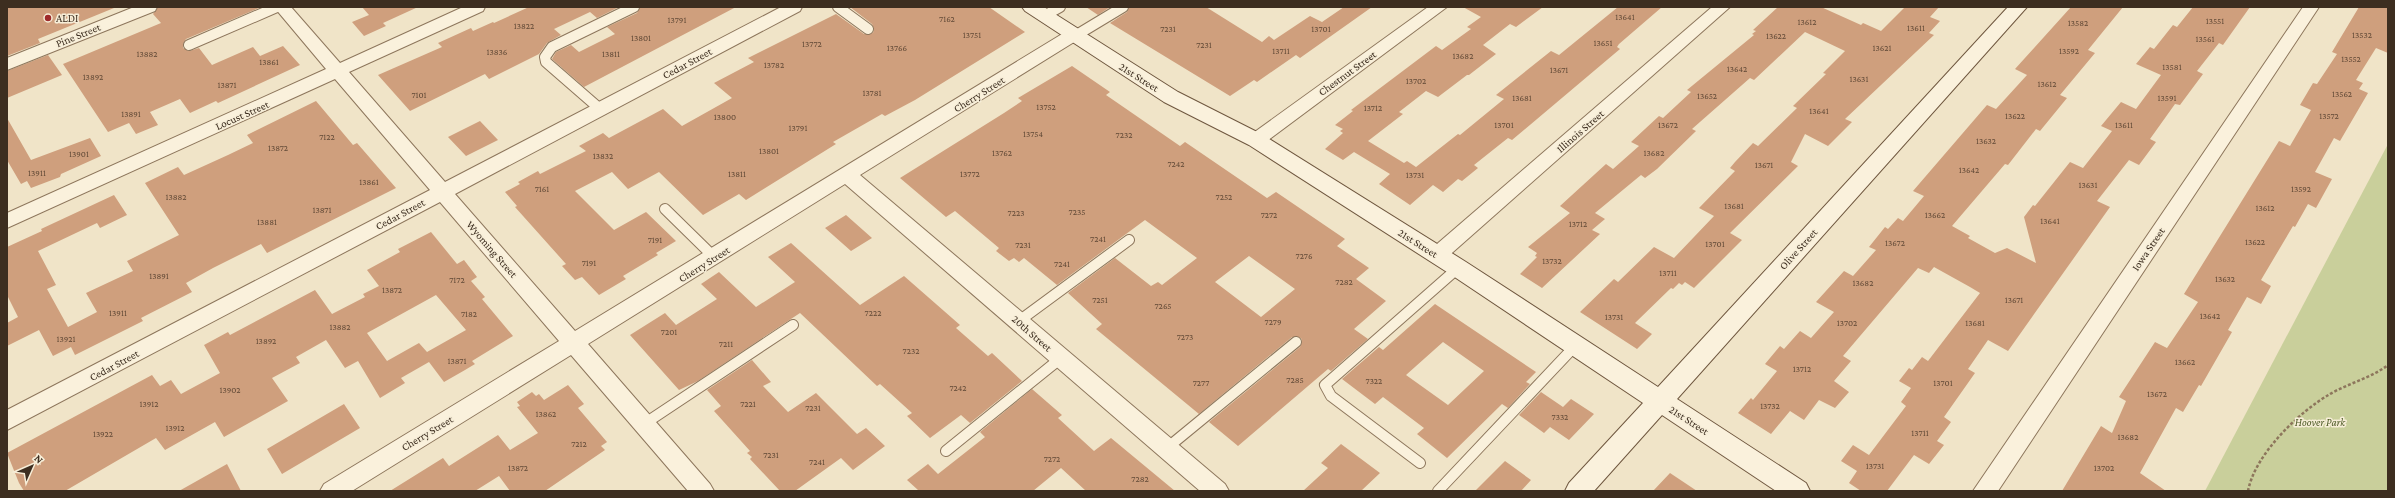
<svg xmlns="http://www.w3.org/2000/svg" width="2395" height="498" font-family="'Crimson Pro',serif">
<rect width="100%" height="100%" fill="#f0e4c8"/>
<path fill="#c9cf9b" d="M2388 144V491H2205Z"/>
<path fill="#cf9f7d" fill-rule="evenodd" d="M7 7H114V8L38 39 40 43 7 56Z
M158 7H261L186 39 183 44V48L189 51 199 48 212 65 253 47 260 56 283 46 300 65 218 103 216 101 190 113 180 99 150 112 158 125 136 134 129 123 108 132 63 64 161 23 153 14Z
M362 7H418L383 23 386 26 364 36 352 22 369 15Z
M529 7H619L597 18 590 12 554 29 561 35 547 43 539 54 489 79 485 74 410 111 378 75 442 47 438 43 471 28 473 31 493 22 494 23Z
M640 7H736L584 87 552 59 556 52 571 45 579 52 615 34 607 27 637 13Z
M850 7H989L1025 32 915 100 885 116 882 114 833 142 836 144 746 200 739 194 703 215 659 172 628 189 612 172 575 191 614 230 646 212 676 241 656 253 658 255 623 276 626 279 599 295 582 277 575 280 562 266 566 264 515 207 517 206 505 192 520 184 518 182 538 171 540 174 586 151 579 146 603 133 609 138 663 109 682 126 732 98 714 83 754 62 748 58 836 14 864 34 873 33 874 29 872 24Z
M1086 7H1110L1098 15Z
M1129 7H1206L1262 42 1269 36 1274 40 1310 16 1322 22 1344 7H1372L1300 58 1296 55 1257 82 1254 80 1230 96 1110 23 1127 12Z
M1463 7H1543L1516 27 1510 24 1483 45 1496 54 1469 75H1467L1438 97 1426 91 1399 112 1403 114 1368 141 1404 163 1407 161 1416 167 1458 134 1460 135 1504 99 1496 95 1551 51 1559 55 1618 7H1662L1619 44 1617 47 1620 49 1512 140 1508 138 1474 165 1478 168 1462 181 1458 179 1443 192 1433 185 1410 205 1379 184 1390 174 1354 152 1343 160 1325 149 1343 133 1340 131 1343 129 1335 125 1353 111 1351 110 1436 46 1442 50 1471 29 1467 27 1481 17Z
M1778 7H1821L1861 25 1863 23 1881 31 1905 7H1939L1930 17 1940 21 1929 33 1934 35 1845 119 1852 122 1828 146 1805 134 1791 162 1798 166 1730 233 1742 240 1694 288 1685 282 1682 285 1679 283 1673 289 1671 288 1635 323 1652 334 1637 349 1580 312 1614 279 1618 282 1654 247 1674 258 1714 216 1699 208 1735 171 1730 168 1735 162 1753 143 1758 146 1797 108 1793 106 1826 74 1823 73 1845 51 1805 32 1754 80 1750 78 1692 129 1696 131 1657 169 1645 178 1641 175 1595 213 1605 219 1592 230 1600 234 1542 288 1520 274 1537 257 1535 256 1537 253 1528 247 1570 213 1560 206 1606 164 1613 169 1639 146 1631 142 1659 116 1663 118 1691 92 1687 90 1754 35 1752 34 1756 31 1753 30Z
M2071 7H2123L2088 50 2095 53 2060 95 2067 98 2040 131 2036 129 2008 165 2005 164 1952 226 1970 236 1968 238 1995 253 2007 248 2036 263 2024 217 2033 205 2035 206 2070 162 2083 168 2112 131 2101 126 2121 102 2136 109 2161 75 2136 64 2150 47 2154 49 2173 25 2177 27 2193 7H2250L2223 45 2219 43 2197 71 2203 74 2180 105 2175 104 2150 139 2156 142 2139 165 2129 160 2097 201 2110 207 2008 351 1988 340 1968 369 1975 373 1944 417 1951 422 1937 441 1944 445 1929 464 1914 455 1887 491H1861L1849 483 1857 471 1841 461 1853 445 1869 455 1906 406 1901 402 1911 388 1899 381 1909 368 1912 370 1922 357 1928 361 1980 293 1970 287 1934 267 1929 273 1918 268 1843 356 1851 361 1834 381 1849 392 1835 408 1819 400 1804 420 1790 411 1771 434 1738 413 1751 398 1753 400 1777 371 1765 364 1780 346 1784 349 1800 331 1811 338 1834 312 1816 302 1844 271 1853 276 1876 250 1869 247 1885 227 1888 229 1898 218 1903 221 1924 196 1913 191 1987 105 1996 109 2027 75 2015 69Z
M2359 7H2388V53L2376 48 2356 80 2363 83 2359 89 2368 93 2340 141 2334 138 2315 172 2332 179 2316 208 2308 204 2295 227 2293 226 2261 280 2271 286 2261 304 2247 297 2228 330 2232 332 2201 386 2199 385 2183 412 2176 408 2140 473 2166 491H2062L2101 426 2112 433 2126 401 2119 397 2155 342 2167 348 2198 302 2184 294 2279 141 2290 146 2311 110 2300 105 2313 83 2317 84 2337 54 2332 52Z
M48 55 62 75 7 98V71Z
M1072 66 1110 92 1106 95 1180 146 1185 142 1267 198 1276 192 1345 239 1337 246 1369 268 1356 279 1386 301 1354 329 1368 339 1331 371 1328 369 1238 446 1209 422 1300 347 1302 341 1301 338 1292 337 1199 414 1096 329 1102 324 1068 293 1115 258 1151 286 1158 282 1162 285 1197 258 1145 220 1057 285 1024 258 1019 262 1014 258 1009 261 996 251 999 248 955 211 946 217 900 178 1004 113 1022 101 1018 98ZM1249 256 1295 289 1261 317 1215 282Z
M316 101 353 145 357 143 396 188 267 253 261 244 213 268 186 283 192 292 141 318 143 321 75 355 71 347 53 356 39 330 7 346V323L18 317 7 295V247L42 231 41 229 114 195 127 215 100 228 97 223 38 251 56 285 47 289 68 327 97 312 86 293 133 271 127 261 179 235 145 183 178 167 184 175 228 155 253 143 247 135Z
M7 118 31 160 90 138 101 156 61 174 60 177 31 188 27 181 21 184 7 160Z
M480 121 498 140 466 156 448 137Z
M846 215 872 238 851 251 825 228Z
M431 232 457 264 464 260 477 277 471 281 485 297 482 299 513 336 472 361 475 364 465 370 444 382 429 362 401 378 405 383 380 398 358 361 345 368 326 340 296 357 300 363 272 378 288 401 224 437 215 422 165 450 156 438 65 491H24L19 483 7 453 152 375 160 386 171 380 181 394 220 373 204 345 228 332 230 335 315 290 332 314 365 297 363 294 379 286 367 270 400 252 398 249ZM436 295 466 330 427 352 419 343 387 361 367 333Z
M791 243 860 305 904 276 960 325 956 328 988 356 992 353 1022 381 970 423 961 415 930 438 907 416 912 413 880 384 877 386 800 313 698 381 679 390 630 335 665 313 676 325 717 299 701 284 719 272 756 307 795 282 768 257Z
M1435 304 1536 372 1526 382 1530 384 1508 408 1502 404 1447 458 1417 434 1424 428 1383 397 1375 404 1342 379 1379 347 1383 350ZM1443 342 1484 371 1448 405 1406 375Z
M752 360 771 382 763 386 788 412 816 393 857 434 866 428 885 446 853 470 841 458 795 491H780L750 459 752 457 747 453 750 451 714 411 721 406 707 390Z
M568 385 584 404 578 408 607 442 601 446 605 450 545 491H510L499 476 475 491H390L443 458 449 466 498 435 510 450 538 433 517 407 520 406 517 402 532 392 536 396 539 394 544 400Z
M1032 389 1062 415 1058 418 1094 451 1111 438 1175 491H1086L1061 468 1033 491H916L918 490 907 480 928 464 938 474 985 437 980 432Z
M1541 392 1563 407 1571 399 1594 414 1569 440 1550 427 1544 433 1519 415Z
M344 404 360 428 282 474 267 449Z
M1341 444 1380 473 1361 491H1303L1328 468 1321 463Z
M1505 461 1531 480 1521 491H1475Z
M227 464 241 491H179Z
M1670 473 1697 491H1653Z"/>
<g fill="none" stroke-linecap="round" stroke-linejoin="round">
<defs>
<path id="lane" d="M838 7 868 29
M1044 16 1060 7
M1075 36 1123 7
M189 45 277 7
M600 109 546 62 545 57 552 47 634 7
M665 209 715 258
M1019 321 1129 240
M644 424 793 325
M1167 448 1296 342
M946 451 1061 358
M1420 463 1331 396 1325 385 1458 268
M1438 491 1575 346"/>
<path id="street" d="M134 7H157L155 11 7 70V58Z
M274 7H291L340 63 463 7H485L483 11 349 72 445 182 781 7H802L800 11 455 194 575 331 1067 31H1079L1082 35 1079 39 860 175 1225 484 1229 491H1200L845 184 588 344 710 484 714 491H688L571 355 352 491H320L324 484 559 341 440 202 7 430V410L430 190 335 79 7 228V213L326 69Z
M1428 7H1447L1263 144 1256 146 1249 144 1247 140 1249 136Z
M1712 7H1730L1444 260 1437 262 1430 260 1427 255 1430 250Z
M2303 7H2319L1998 491H1973Z"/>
<path id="secondary" d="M1022 7H1044L1178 92 1263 135 1466 262 1658 387 2008 7H2027L1677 399 1806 483 1810 491H1776L1662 415 1594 491H1565L1569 483 1643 403 1450 274 1249 145 1164 102 1025 11Z"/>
</defs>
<use href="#lane" stroke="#8d765c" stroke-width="12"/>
<use href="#street" stroke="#8d765c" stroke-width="2"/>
<use href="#secondary" stroke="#6f573f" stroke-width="2"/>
<path stroke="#8d765c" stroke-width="2.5" stroke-dasharray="3 2" stroke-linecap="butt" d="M2248 491C2255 454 2299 412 2330 394 2349 383 2371 378 2388 365"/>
<use href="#lane" stroke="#faf1dc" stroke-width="10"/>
<use href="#street" fill="#faf1dc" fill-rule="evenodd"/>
<use href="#secondary" fill="#faf1dc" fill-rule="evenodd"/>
</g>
<circle fill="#9e2a2b" stroke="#f7eed8" stroke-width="1.5" cx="48" cy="18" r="4"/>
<g text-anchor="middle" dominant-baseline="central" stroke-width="3" stroke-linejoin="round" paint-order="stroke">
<g font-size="9" fill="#624a37">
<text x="1625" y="17">13641</text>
<text x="947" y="19">7162</text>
<text x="677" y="20">13791</text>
<text x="2215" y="21">13551</text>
<text x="1807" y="22">13612</text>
<text x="2078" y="23">13582</text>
<text x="524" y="26">13822</text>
<text x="1916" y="28">13611</text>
<text x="1168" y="29">7231</text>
<text x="1321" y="29">13701</text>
<text x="972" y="35">13751</text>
<text x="2362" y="35">13532</text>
<text x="1776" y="36">13622</text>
<text x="641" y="38">13801</text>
<text x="2205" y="39">13561</text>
<text x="1603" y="43">13651</text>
<text x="812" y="44">13772</text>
<text x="1204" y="45">7231</text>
<text x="897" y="48">13766</text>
<text x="1882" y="48">13621</text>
<text x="1281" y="51">13711</text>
<text x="2069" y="51">13592</text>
<text x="497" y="52">13836</text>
<text x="147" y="54">13882</text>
<text x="611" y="54">13811</text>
<text x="1463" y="56">13682</text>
<text x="2351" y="59">13552</text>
<text x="269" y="62">13861</text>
<text x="774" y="65">13782</text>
<text x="2172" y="67">13581</text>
<text x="1737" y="69">13642</text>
<text x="1559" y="70">13671</text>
<text x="93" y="77">13892</text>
<text x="1859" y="79">13631</text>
<text x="1416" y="81">13702</text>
<text x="2047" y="84">13612</text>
<text x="227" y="85">13871</text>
<text x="872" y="93">13781</text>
<text x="2342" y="94">13562</text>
<text x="419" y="95">7101</text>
<text x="1707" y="96">13652</text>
<text x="1522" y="98">13681</text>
<text x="2167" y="98">13591</text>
<text x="1046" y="107">13752</text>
<text x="1373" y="108">13712</text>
<text x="1819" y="111">13641</text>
<text x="131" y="114">13891</text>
<text x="2015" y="116">13622</text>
<text x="2329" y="116">13572</text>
<text x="725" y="117">13800</text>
<text x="1504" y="125">13701</text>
<text x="1668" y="125">13672</text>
<text x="2124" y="125">13611</text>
<text x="798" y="128">13791</text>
<text x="1033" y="134">13754</text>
<text x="1124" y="135">7232</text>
<text x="327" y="137">7122</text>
<text x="1986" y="141">13632</text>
<text x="278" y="148">13872</text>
<text x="769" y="151">13801</text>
<text x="1002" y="153">13762</text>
<text x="1654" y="153">13682</text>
<text x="79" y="154">13901</text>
<text x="603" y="156">13832</text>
<text x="1176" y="164">7242</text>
<text x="1764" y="165">13671</text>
<text x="1969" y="170">13642</text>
<text x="37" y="173">13911</text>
<text x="737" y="174">13811</text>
<text x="970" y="174">13772</text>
<text x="1415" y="175">13731</text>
<text x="369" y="182">13861</text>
<text x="2088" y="185">13631</text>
<text x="542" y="189">7161</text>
<text x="2301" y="189">13592</text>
<text x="176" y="197">13882</text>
<text x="1224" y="197">7252</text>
<text x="1734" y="206">13681</text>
<text x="2265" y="208">13612</text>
<text x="322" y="210">13871</text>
<text x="1077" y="212">7235</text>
<text x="1016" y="213">7223</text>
<text x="1269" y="215">7272</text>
<text x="1935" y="215">13662</text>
<text x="2050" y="221">13641</text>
<text x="267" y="222">13881</text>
<text x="1578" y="224">13712</text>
<text x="1098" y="239">7241</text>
<text x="655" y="240">7191</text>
<text x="2255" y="242">13622</text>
<text x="1895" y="243">13672</text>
<text x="1715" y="244">13701</text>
<text x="1023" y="245">7231</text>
<text x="1304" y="256">7276</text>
<text x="1552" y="261">13732</text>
<text x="589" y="263">7191</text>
<text x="1062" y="264">7241</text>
<text x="1668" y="273">13711</text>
<text x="159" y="276">13891</text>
<text x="2225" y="279">13632</text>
<text x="457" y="280">7172</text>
<text x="1344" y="282">7282</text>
<text x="1863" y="283">13682</text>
<text x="392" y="290">13872</text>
<text x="1100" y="300">7251</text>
<text x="2014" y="300">13671</text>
<text x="1163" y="306">7265</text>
<text x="118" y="313">13911</text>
<text x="873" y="313">7222</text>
<text x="469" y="314">7182</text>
<text x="2210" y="316">13642</text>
<text x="1614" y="317">13731</text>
<text x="1273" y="322">7279</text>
<text x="1847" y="323">13702</text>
<text x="1975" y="323">13681</text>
<text x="340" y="327">13882</text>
<text x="669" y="332">7201</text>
<text x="1185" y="337">7273</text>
<text x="66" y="339">13921</text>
<text x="266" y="341">13892</text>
<text x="726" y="344">7211</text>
<text x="911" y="351">7232</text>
<text x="457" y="361">13871</text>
<text x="2185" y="362">13662</text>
<text x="1802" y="369">13712</text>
<text x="1295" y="380">7285</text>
<text x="1374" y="381">7322</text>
<text x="1201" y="383">7277</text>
<text x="1943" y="383">13701</text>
<text x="958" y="388">7242</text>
<text x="230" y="390">13902</text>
<text x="2157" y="394">13672</text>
<text x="149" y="404">13912</text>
<text x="748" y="404">7221</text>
<text x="1770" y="406">13732</text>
<text x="813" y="408">7231</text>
<text x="546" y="414">13862</text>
<text x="1560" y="417">7332</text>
<text x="175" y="428">13912</text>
<text x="1920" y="433">13711</text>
<text x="103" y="434">13922</text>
<text x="2128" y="437">13682</text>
<text x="579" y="444">7212</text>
<text x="771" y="455">7231</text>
<text x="1052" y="459">7272</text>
<text x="817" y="462">7241</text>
<text x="1875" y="466">13731</text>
<text x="518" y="468">13872</text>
<text x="2104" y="468">13702</text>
<text x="1140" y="479">7282</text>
</g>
<g font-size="11" fill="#3d2e20" stroke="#f7eed8" text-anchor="start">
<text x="56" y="18">ALDI</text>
</g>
<g font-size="11" fill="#3d2e20" stroke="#f7eed8">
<text transform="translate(78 35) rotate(-22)">Pine Street</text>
<text transform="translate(687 63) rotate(-28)">Cedar Street</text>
<text transform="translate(1347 73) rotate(-36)">Chestnut Street</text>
<text transform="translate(1139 77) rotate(32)">21st Street</text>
<text transform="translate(979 94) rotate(-32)">Cherry Street</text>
<text transform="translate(242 115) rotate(-24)">Locust Street</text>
<text transform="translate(1580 131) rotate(-41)">Illinois Street</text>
<text transform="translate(400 214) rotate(-28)">Cedar Street</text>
<text transform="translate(1418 243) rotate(32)">21st Street</text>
<text transform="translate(492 249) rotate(49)">Wyoming Street</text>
<text transform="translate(1798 249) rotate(-48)">Olive Street</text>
<text transform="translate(2148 249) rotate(-56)">Iowa Street</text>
<text transform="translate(704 264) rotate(-32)">Cherry Street</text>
<text transform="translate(1032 333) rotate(41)">20th Street</text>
<text transform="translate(114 365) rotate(-28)">Cedar Street</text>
<text transform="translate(1689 420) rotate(33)">21st Street</text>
<text transform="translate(427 433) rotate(-31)">Cherry Street</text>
</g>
<g font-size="11" font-style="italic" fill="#4d5a26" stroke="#f7eed8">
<text x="2320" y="422">Hoover Park</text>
</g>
</g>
<rect width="2395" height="498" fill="none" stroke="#3d2e20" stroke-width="16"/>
<g transform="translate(32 466) rotate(45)" stroke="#f7eed8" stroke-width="3" paint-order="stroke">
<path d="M0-3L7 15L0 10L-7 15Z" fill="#3d2e20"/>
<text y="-6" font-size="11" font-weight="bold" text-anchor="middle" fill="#3d2e20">N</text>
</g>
</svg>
